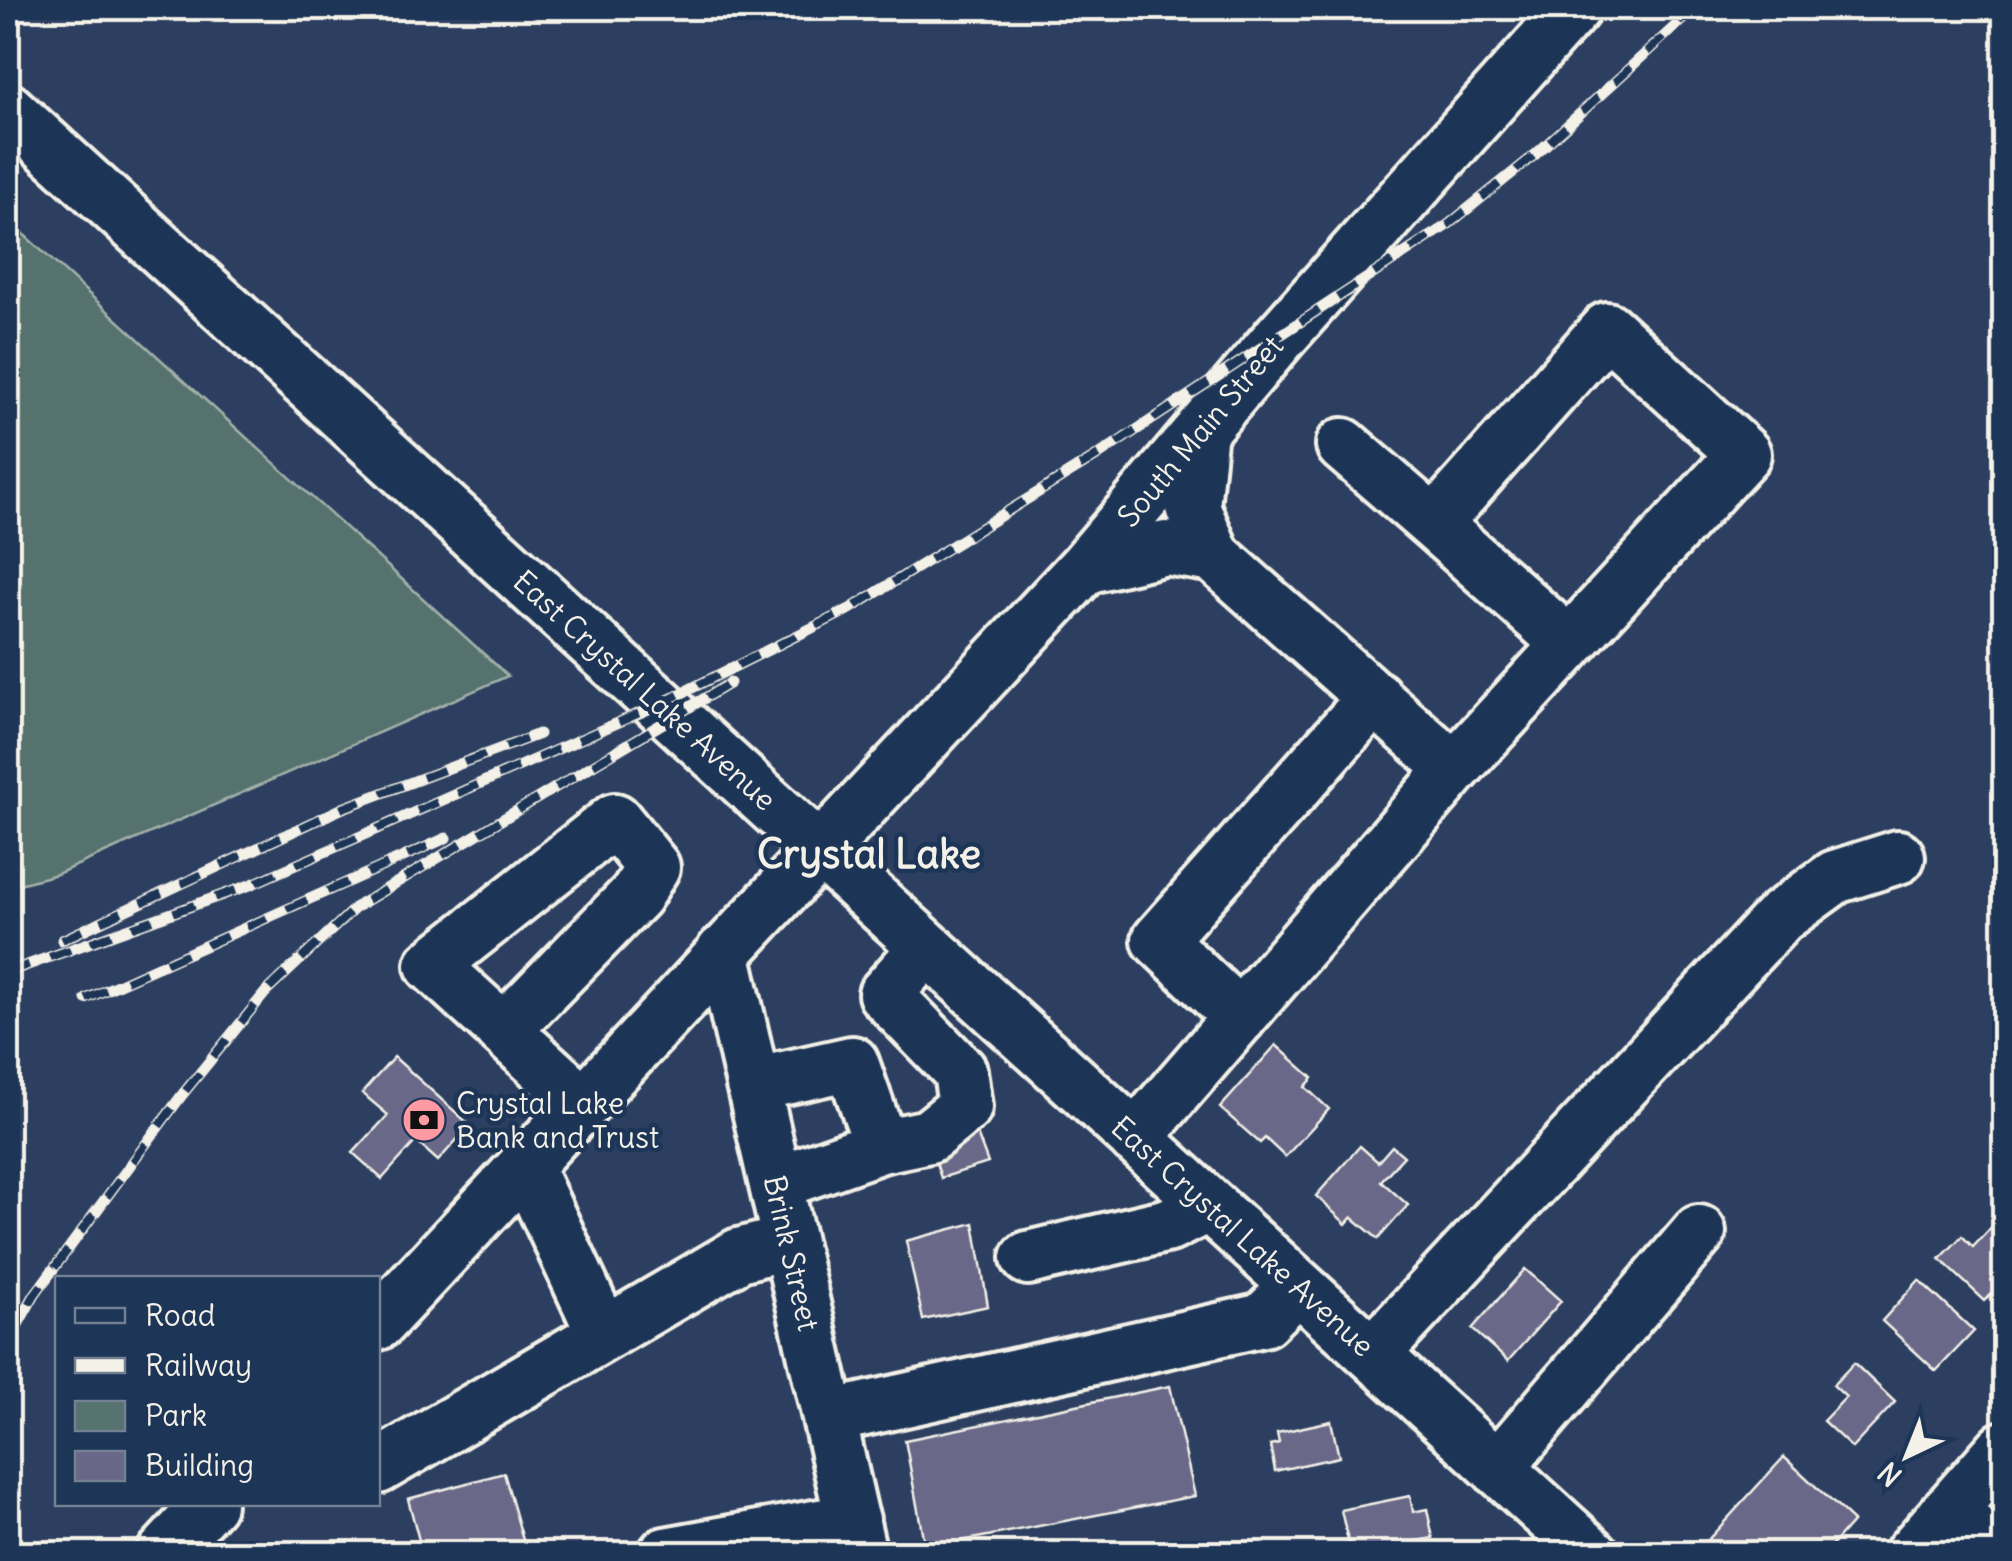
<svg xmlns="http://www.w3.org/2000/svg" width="2012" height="1561" font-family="Delius,sans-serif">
<rect width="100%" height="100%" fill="#2c3f61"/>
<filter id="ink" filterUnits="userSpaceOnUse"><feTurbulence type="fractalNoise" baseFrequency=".01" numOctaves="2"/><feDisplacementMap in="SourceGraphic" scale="20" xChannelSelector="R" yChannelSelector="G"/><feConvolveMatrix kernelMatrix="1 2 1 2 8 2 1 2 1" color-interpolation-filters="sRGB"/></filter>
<g filter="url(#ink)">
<path fill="#56726e" stroke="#a5b2ab" stroke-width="2.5" d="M8 220 508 676 57 874 8 887Z"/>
<path fill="#696788" stroke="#f4f1e8" stroke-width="2.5" d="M1276 1045 1313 1078 1305 1087 1329 1109 1285 1157 1265 1138 1260 1143 1220 1108Z
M394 1057 470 1125 438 1161 416 1141 382 1179 353 1153 388 1115 362 1093Z
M975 1128 988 1163 941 1178 931 1148Z
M1360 1146 1378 1162 1392 1146 1404 1156 1381 1181 1408 1205 1378 1239 1352 1217 1346 1224 1316 1196Z
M1996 1222 2004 1230V1280L1985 1301 1940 1259 1962 1236 1973 1247Z
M974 1223 988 1306 923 1320 906 1241Z
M1525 1269 1561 1301 1508 1361 1472 1329Z
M1919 1280 1974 1331 1936 1371 1882 1321Z
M1854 1363 1895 1402 1852 1448 1823 1421 1846 1397 1833 1385Z
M1170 1386 1195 1496 925 1548 905 1440Z
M1331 1421 1339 1457 1275 1471 1270 1445 1279 1443 1277 1433Z
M1784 1457 1853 1521 1824 1554H1695Z
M504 1473 527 1554H386L420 1544 408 1499Z
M1410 1496 1413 1512 1427 1509 1433 1538 1351 1554 1341 1510Z"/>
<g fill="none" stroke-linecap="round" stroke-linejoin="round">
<defs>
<path id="minor" d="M8 110 1592 1554
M1201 430 1193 507 1214 556 1454 769
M1343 445 1434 524
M1085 567 1166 548 1214 556
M723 952 860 1554
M1240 1017 1159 940 1375 697
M504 1030 636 895 653 867 615 820 432 965 583 1103
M753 1085 852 1063 881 1146 776 1183
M1135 1138 1454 769 1744 454 1607 329 1434 524 1569 644
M881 1146 929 1136 965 1107 960 1071 885 994 926 948
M525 1165 603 1333
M1028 1258 1169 1225 1209 1205
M378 1323 1085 567 1281 336 1574 8
M1373 1354 1780 917 1835 877 1898 857
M829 1417 1263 1320 1298 1286
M378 1467 739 1255 789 1242
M1497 1468 1699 1232
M1950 1509 1998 1554
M163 1554 209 1504
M665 1554 853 1520
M1911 1554 2004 1448"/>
</defs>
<use href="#minor" stroke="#f4f1e8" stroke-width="60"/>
<use href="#minor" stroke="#1d3557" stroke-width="52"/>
<defs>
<path id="rail" d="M62 940 343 808 539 734
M8 972 250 885 660 704 850 609 1100 454 1449 224 1536 154 1695 8
M86 999 446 838
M8 1342 35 1294 182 1095 265 993 356 907 730 683"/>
</defs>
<use href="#rail" stroke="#f4f1e8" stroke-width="11"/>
<use href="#rail" stroke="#1d3557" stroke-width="8" stroke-dasharray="22" stroke-linecap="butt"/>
</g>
</g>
<defs>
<symbol id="bank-disc" viewBox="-11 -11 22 22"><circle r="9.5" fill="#ff9aa2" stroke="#1d3557"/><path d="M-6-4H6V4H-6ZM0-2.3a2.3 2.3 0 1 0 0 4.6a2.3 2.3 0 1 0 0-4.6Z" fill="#111"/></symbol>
</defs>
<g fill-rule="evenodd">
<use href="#bank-disc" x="399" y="1095" width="50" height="50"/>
</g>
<g text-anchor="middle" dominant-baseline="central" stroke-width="9" stroke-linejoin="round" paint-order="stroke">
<g font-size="30" fill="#f4f1e8" stroke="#1d3557">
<text transform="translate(1200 431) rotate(-50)">South Main Street</text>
<text transform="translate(645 690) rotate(42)">East Crystal Lake Avenue</text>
<text transform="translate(1243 1236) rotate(42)">East Crystal Lake Avenue</text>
<text transform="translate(792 1253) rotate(77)">Brink Street</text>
</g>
<g font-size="30" fill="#f4f1e8" stroke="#1d3557" text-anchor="start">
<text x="456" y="1103">Crystal Lake<tspan x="456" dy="34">Bank and Trust</tspan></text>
</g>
<g font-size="40" font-weight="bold" fill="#f4f1e8" stroke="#1d3557">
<text x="869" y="854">Crystal Lake</text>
</g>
</g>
<rect width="2012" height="1561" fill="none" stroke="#1d3557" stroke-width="40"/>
<rect x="20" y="20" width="1972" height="1521" fill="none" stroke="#f4f1e8" stroke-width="4" filter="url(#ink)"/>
<rect x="55" y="1276" width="325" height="230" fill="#1d3557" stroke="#738091" stroke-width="2.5"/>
<rect x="75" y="1308" width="50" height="15" fill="#1d3557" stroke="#738091" stroke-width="2.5"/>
<text x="145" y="1326" font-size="30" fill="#f4f1e8">Road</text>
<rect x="75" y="1358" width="50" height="15" fill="#f4f1e8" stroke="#738091" stroke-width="2.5"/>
<text x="145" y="1376" font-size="30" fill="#f4f1e8">Railway</text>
<rect x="75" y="1401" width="50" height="30" fill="#56726e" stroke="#738091" stroke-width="2.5"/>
<text x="145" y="1426" font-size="30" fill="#f4f1e8">Park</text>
<rect x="75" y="1451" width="50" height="30" fill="#696788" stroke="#738091" stroke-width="2.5"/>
<text x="145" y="1476" font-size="30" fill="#f4f1e8">Building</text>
<g transform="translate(1907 1456) rotate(223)" stroke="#1d3557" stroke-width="8" paint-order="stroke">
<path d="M0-8L18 38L0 25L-18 38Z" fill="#f4f1e8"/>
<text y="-15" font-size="28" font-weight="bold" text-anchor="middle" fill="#f4f1e8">N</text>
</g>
</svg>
